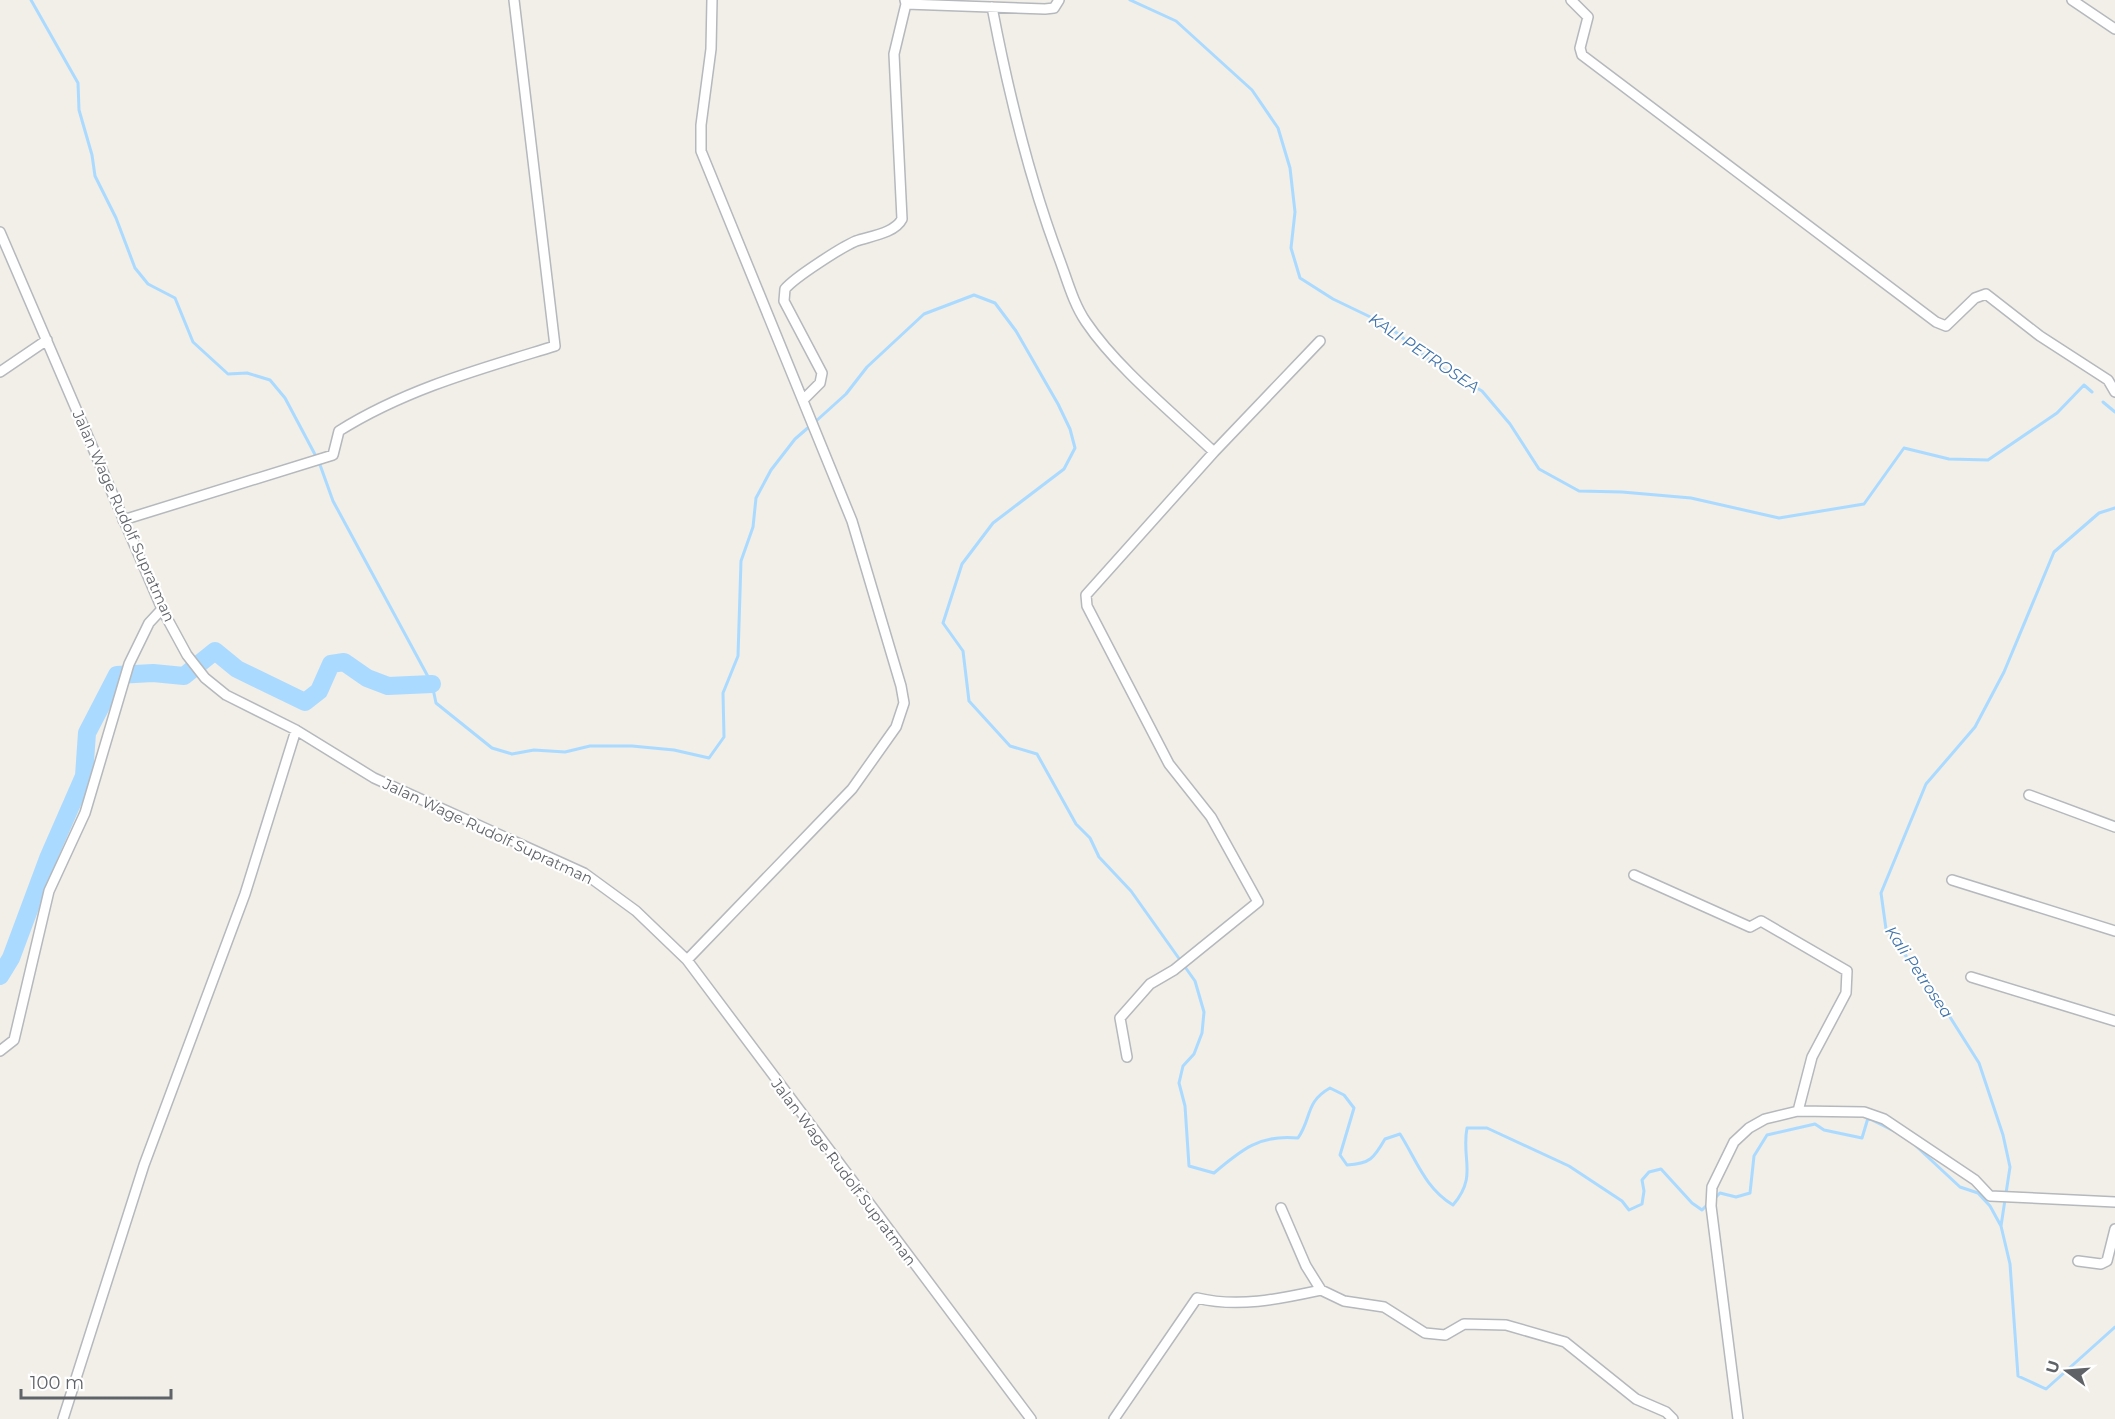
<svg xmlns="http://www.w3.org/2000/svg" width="2115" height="1419" font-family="Montserrat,sans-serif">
<rect width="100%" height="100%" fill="#f1efe8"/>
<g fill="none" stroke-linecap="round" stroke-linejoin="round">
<path stroke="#aadaff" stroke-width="3" d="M31 0 78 83 79 110 92 155 95 176 116 218 135 268 148 284 175 298 193 342 228 374 247 373 270 380 285 398 319 462 333 501 432 684 436 703 492 748 512 754 534 750 565 752 590 746H632L674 750 709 758 724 737 723 693 738 656 741 561 753 527 756 498 771 470 795 439 810 426
M1130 0 1176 21 1252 90 1278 128 1290 168 1295 212 1291 248 1300 278 1333 299 1387 325 1436 365 1482 391 1510 424 1539 469 1579 491 1622 492 1691 498 1779 518 1864 504 1904 448 1949 459 1988 460 2057 413 2084 385 2092 392
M2103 402 2115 412
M815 422 846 394 867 367 924 314 974 295 995 303 1016 331 1058 404 1070 429 1075 448 1064 469 993 523 962 564 943 623 963 651 969 701 1010 746 1037 754 1076 824 1090 838 1099 857 1131 891 1195 981 1204 1012 1202 1033 1194 1054 1183 1066 1179 1083 1185 1106 1189 1166 1214 1173C1241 1150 1260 1134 1298 1138 1312 1118 1305 1102 1330 1088L1344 1095 1354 1108 1340 1155 1347 1165C1370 1164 1374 1158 1385 1139L1400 1134C1417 1161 1425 1188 1453 1205 1478 1176 1461 1159 1467 1128H1487L1569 1166 1622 1201 1629 1210 1642 1204 1644 1191 1642 1180 1649 1172 1661 1169 1692 1203 1702 1210 1709 1203
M2115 508 2099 513 2054 552 2004 672 1975 727 1926 784 1881 893 1886 929 1943 1006 1979 1063 2003 1135 2010 1167 2001 1226 2010 1264 2018 1376 2046 1389 2115 1327
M1916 1146 1960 1187 1978 1193 1990 1206 2001 1226
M1714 1199 1720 1193 1736 1197 1750 1193 1754 1156 1767 1135 1815 1124 1824 1130 1862 1138 1868 1118 1896 1132"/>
<path stroke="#aadaff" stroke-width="18" d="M0 976 11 958 49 856 84 776 87 733 117 675 153 673 184 676 215 651 237 669 305 702 319 691 331 664 344 662 367 678 388 686 432 684"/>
<defs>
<path id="minor" d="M905 0 906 4 1045 9 1054 8 1059 0
M1571 0 1588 17 1580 48 1582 55 1936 322 1946 326 1975 298 1986 294 2040 336 2108 380 2115 392
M2072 0 2115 29
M992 7C1008 91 1029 178 1059 258 1067 279 1073 303 1086 322 1117 368 1173 413 1214 452
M0 232 162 609 187 655 205 678 226 695 296 730 374 778 584 873 636 911 687 960 1031 1419
M0 372 47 340
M803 400 820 383 822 373 784 301 785 289C795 277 842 247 856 241 871 236 895 233 902 219L894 54 906 4
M123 520 333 455 339 431C406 389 480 369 555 346L514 0
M2029 795 2115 827
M1634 875 1750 927 1761 921 1847 971 1846 993 1812 1057 1798 1111
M1952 880 2115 931
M687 960 852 789 896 727 904 703 901 686 852 521 701 151V125L711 49 712 0
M1971 977 2115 1021
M0 1051 14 1040 49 891 85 813 129 664 149 623 162 609
M1127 1057 1120 1018 1150 984 1174 970 1258 902 1211 817 1169 764 1087 606 1086 595 1214 452 1320 341
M1281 1208 1306 1266 1321 1290 1344 1301 1384 1307 1425 1333 1445 1335 1464 1324 1506 1325 1565 1342 1636 1399 1666 1412 1673 1419
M2078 1261 2101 1264 2107 1261 2115 1229
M63 1419 144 1165 245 894 296 730
M1114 1419 1197 1298C1239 1308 1279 1299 1321 1290
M1738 1419 1711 1206 1712 1187 1734 1142 1749 1128 1765 1119 1798 1111 1864 1112 1884 1119 1975 1180 1990 1196 2115 1202"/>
</defs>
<use href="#minor" stroke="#b5b8bc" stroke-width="12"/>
<use href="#minor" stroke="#fff" stroke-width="9"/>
</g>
<g text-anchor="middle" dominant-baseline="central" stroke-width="4.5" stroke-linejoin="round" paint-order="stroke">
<g font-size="15" fill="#5f6368" stroke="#fff">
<text transform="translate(124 516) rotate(66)">Jalan Wage Rudolf Supratman</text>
<text transform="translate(488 831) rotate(25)">Jalan Wage Rudolf Supratman</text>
<text transform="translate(844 1172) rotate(53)">Jalan Wage Rudolf Supratman</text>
</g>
<g font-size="16" font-style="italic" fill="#4174aa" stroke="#fff">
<text transform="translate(1424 353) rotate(34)">KALI PETROSEA</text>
<text transform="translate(1919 972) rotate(56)">Kali Petrosea</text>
</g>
</g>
<g transform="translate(2067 1371) rotate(286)" stroke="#ffffff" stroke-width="4.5" paint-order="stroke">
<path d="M0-4.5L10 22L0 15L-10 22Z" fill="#5f6368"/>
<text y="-9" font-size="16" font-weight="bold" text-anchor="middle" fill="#5f6368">U</text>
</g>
<path d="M21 1389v9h150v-9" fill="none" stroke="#5f6368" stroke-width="3"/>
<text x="30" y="1389" font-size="18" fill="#5f6368" stroke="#ffffff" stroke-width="4.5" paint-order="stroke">100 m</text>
</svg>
